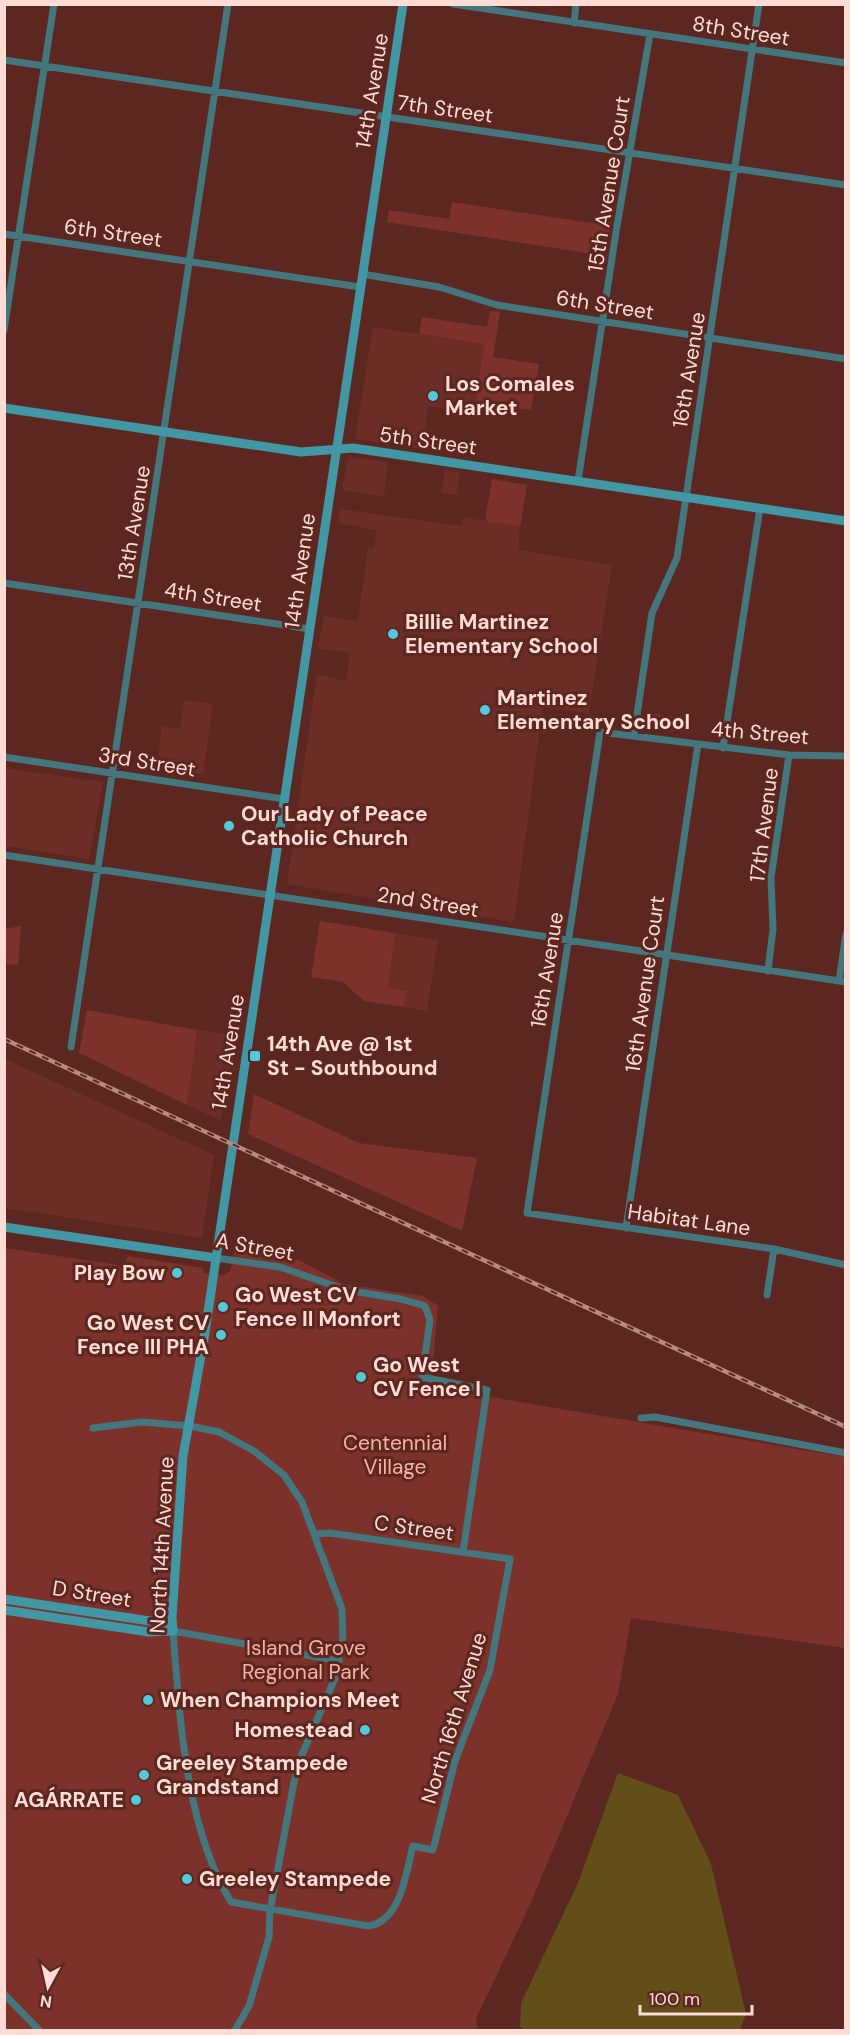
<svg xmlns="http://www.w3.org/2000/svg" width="850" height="2035" font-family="'DM Sans',sans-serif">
<rect width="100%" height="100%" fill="#5c2720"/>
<path fill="#6b2d26" d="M373 327 484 344 473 413 428 406 423 449 355 439Z
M348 457 388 462 384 497 342 490Z
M445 470 460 473 457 495 441 493Z
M340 509 461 526 463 517 520 527 518 550 612 565 589 713 543 707 514 922 287 884 317 674 346 681 350 653 318 648 324 616 358 621 368 547 374 548 377 530 338 523Z
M184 700 213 704 203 775 157 768 162 726 180 729Z
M4 768 103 782 89 859 5 846Z
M395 933 438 940 427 1011 404 1007 407 991 388 987Z
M197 1030 235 1035 221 1120 187 1105Z
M5 1059 214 1155 202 1238 5 1208Z"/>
<path fill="#7c322a" d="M452 202 611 226 606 256 387 222 389 210 449 219Z
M490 311 500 312 493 357 539 364 531 410 475 402 484 344 419 334 422 317 487 327Z
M492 479 527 485 520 527 485 521Z
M647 713 685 718 683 732 645 727Z
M320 921 395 933 388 987 407 991 404 1007 364 1001 343 982 311 977Z
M21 926 18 965 5 964V929Z
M87 1010 197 1030 187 1105 79 1053Z
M254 1094 359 1143 477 1158 462 1231 248 1134Z
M235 1245 299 1260 344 1284 423 1296 438 1306 431 1387 845 1457V1648L631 1618 618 1694 532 1900 476 2019 478 2030H5V1248L125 1266 128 1256 203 1268 204 1273 224 1275 231 1270Z"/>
<path fill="#614e19" d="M618 1773 678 1795 711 1864 746 2014 740 2030H525L520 2027 521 2003 578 1883Z"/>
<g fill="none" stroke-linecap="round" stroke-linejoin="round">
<path stroke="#44767e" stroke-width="7" d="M453 4 846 63
M574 23 576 4
M4 60 846 185
M4 234 360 287
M362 274 439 287 497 305 846 359
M4 330 54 4
M578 481 616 232 650 34
M4 583 310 629
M634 735 652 613 677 558 759 4
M723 748 760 508
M846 756 789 755 600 732 527 1213 774 1249 846 1265
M4 757 284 799
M4 855 846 982
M768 971 773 929 771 878 789 755
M839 981 846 934
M71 1047 228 4
M626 1228 698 744
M216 1258 280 1267 346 1290 401 1299 425 1306 430 1320 422 1377 487 1390 463 1552
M767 1295 774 1249
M641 1418 655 1417 846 1453
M93 1428 142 1422 190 1426 219 1432 254 1451 284 1475 302 1502 342 1609 343 1637 335 1678 301 1757 294 1782 270 1911 269 1937 249 2006 235 2030
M314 1534 330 1533 510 1559 490 1670 455 1761 433 1850 413 1846C406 1872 401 1922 368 1926L231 1902C185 1826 180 1719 173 1631L339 1661
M4 1994 39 2030"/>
<path stroke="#4197a4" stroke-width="9" d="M4 408 301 452 353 448 846 521
M4 1227 216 1258
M4 1599 150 1621 173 1631
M4 1610 149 1632 171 1631
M173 1631 172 1617 183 1456 204 1339 403 4"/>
<defs>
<path id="rail" d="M4 1039 846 1427"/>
</defs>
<use href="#rail" stroke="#b68b84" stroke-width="4.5"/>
<use href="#rail" stroke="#5c2720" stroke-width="2" stroke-dasharray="7" stroke-linecap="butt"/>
</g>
<g fill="#53cadc" stroke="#5c2720" stroke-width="2">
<circle cx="433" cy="396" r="6"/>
<circle cx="393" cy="634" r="6"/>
<circle cx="485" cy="710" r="6"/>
<circle cx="229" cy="826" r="6"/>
<rect x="249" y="1050" width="12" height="12" rx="3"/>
<circle cx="177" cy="1273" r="6"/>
<circle cx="223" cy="1307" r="6"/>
<circle cx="221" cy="1335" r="6"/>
<circle cx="361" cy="1377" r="6"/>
<circle cx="148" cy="1700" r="6"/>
<circle cx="365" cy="1730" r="6"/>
<circle cx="144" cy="1775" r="6"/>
<circle cx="136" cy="1800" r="6"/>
<circle cx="187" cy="1879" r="6"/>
</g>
<g text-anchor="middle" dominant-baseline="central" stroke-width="6" stroke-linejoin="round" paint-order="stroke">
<g font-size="21" fill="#fedbd5" stroke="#5c2720">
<text transform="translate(741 31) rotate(9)">8th Street</text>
<text transform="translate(372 91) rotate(-81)">14th Avenue</text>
<text transform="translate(445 109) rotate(8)">7th Street</text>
<text transform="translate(609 184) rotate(-81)">15th Avenue Court</text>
<text transform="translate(113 233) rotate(8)">6th Street</text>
<text transform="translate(605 305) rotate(9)">6th Street</text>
<text transform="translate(689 370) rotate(-81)">16th Avenue</text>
<text transform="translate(428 441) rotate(8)">5th Street</text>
<text transform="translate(134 523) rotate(-81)">13th Avenue</text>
<text transform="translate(300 571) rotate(-82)">14th Avenue</text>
<text transform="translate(213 597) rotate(9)">4th Street</text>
<text transform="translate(760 733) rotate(5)">4th Street</text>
<text transform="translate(147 762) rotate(9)">3rd Street</text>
<text transform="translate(764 825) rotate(-83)">17th Avenue</text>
<text transform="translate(428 902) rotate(9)">2nd Street</text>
<text transform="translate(547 970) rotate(-81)">16th Avenue</text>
<text transform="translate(645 984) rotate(-82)">16th Avenue Court</text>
<text transform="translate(228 1052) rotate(-81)">14th Avenue</text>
<text transform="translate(689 1220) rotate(8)">Habitat Lane</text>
<text transform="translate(255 1247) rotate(10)">A Street</text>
<text transform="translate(414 1528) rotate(8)">C Street</text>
<text transform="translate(162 1545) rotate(-87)">North 14th Avenue</text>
<text transform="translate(92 1594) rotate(9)">D Street</text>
<text transform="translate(454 1718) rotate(-73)">North 16th Avenue</text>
</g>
<g font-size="21" font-weight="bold" fill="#fedbd5" stroke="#5c2720" text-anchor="start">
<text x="445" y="384">Los Comales<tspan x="445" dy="24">Market</tspan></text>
<text x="405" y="622">Billie Martinez<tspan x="405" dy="24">Elementary School</tspan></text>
<text x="497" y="698">Martinez<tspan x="497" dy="24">Elementary School</tspan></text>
<text x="241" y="814">Our Lady of Peace<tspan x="241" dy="24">Catholic Church</tspan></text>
<text x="267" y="1044">14th Ave @ 1st<tspan x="267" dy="24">St - Southbound</tspan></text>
<text x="165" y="1273" text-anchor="end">Play Bow</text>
<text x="235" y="1295">Go West CV<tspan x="235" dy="24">Fence II Monfort</tspan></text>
<text x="209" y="1323" text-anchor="end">Go West CV<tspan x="209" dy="24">Fence III PHA</tspan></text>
<text x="373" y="1365">Go West<tspan x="373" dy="24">CV Fence I</tspan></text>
<text x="160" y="1700">When Champions Meet</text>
<text x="353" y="1730" text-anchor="end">Homestead</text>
<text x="156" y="1763">Greeley Stampede<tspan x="156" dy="24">Grandstand</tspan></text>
<text x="124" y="1800" text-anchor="end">AGÁRRATE</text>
<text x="199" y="1879">Greeley Stampede</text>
</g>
<g font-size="21" fill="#fcb0a4" stroke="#5c2720">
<text x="395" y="1443">Centennial<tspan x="395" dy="24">Village</tspan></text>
<text x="306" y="1648">Island Grove<tspan x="306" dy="24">Regional Park</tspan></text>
</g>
</g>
<rect width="850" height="2035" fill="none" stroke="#fedbd5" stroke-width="12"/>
<g transform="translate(48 1987) rotate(188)" stroke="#5c2720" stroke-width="4.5" paint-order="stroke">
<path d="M0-4.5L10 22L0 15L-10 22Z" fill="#fedbd5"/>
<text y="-9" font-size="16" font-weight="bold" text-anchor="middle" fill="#fedbd5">N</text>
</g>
<path d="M640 2005v9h112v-9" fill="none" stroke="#fedbd5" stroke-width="3"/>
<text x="649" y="2005" font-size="18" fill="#fedbd5" stroke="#5c2720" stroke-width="4.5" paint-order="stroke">100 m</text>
</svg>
